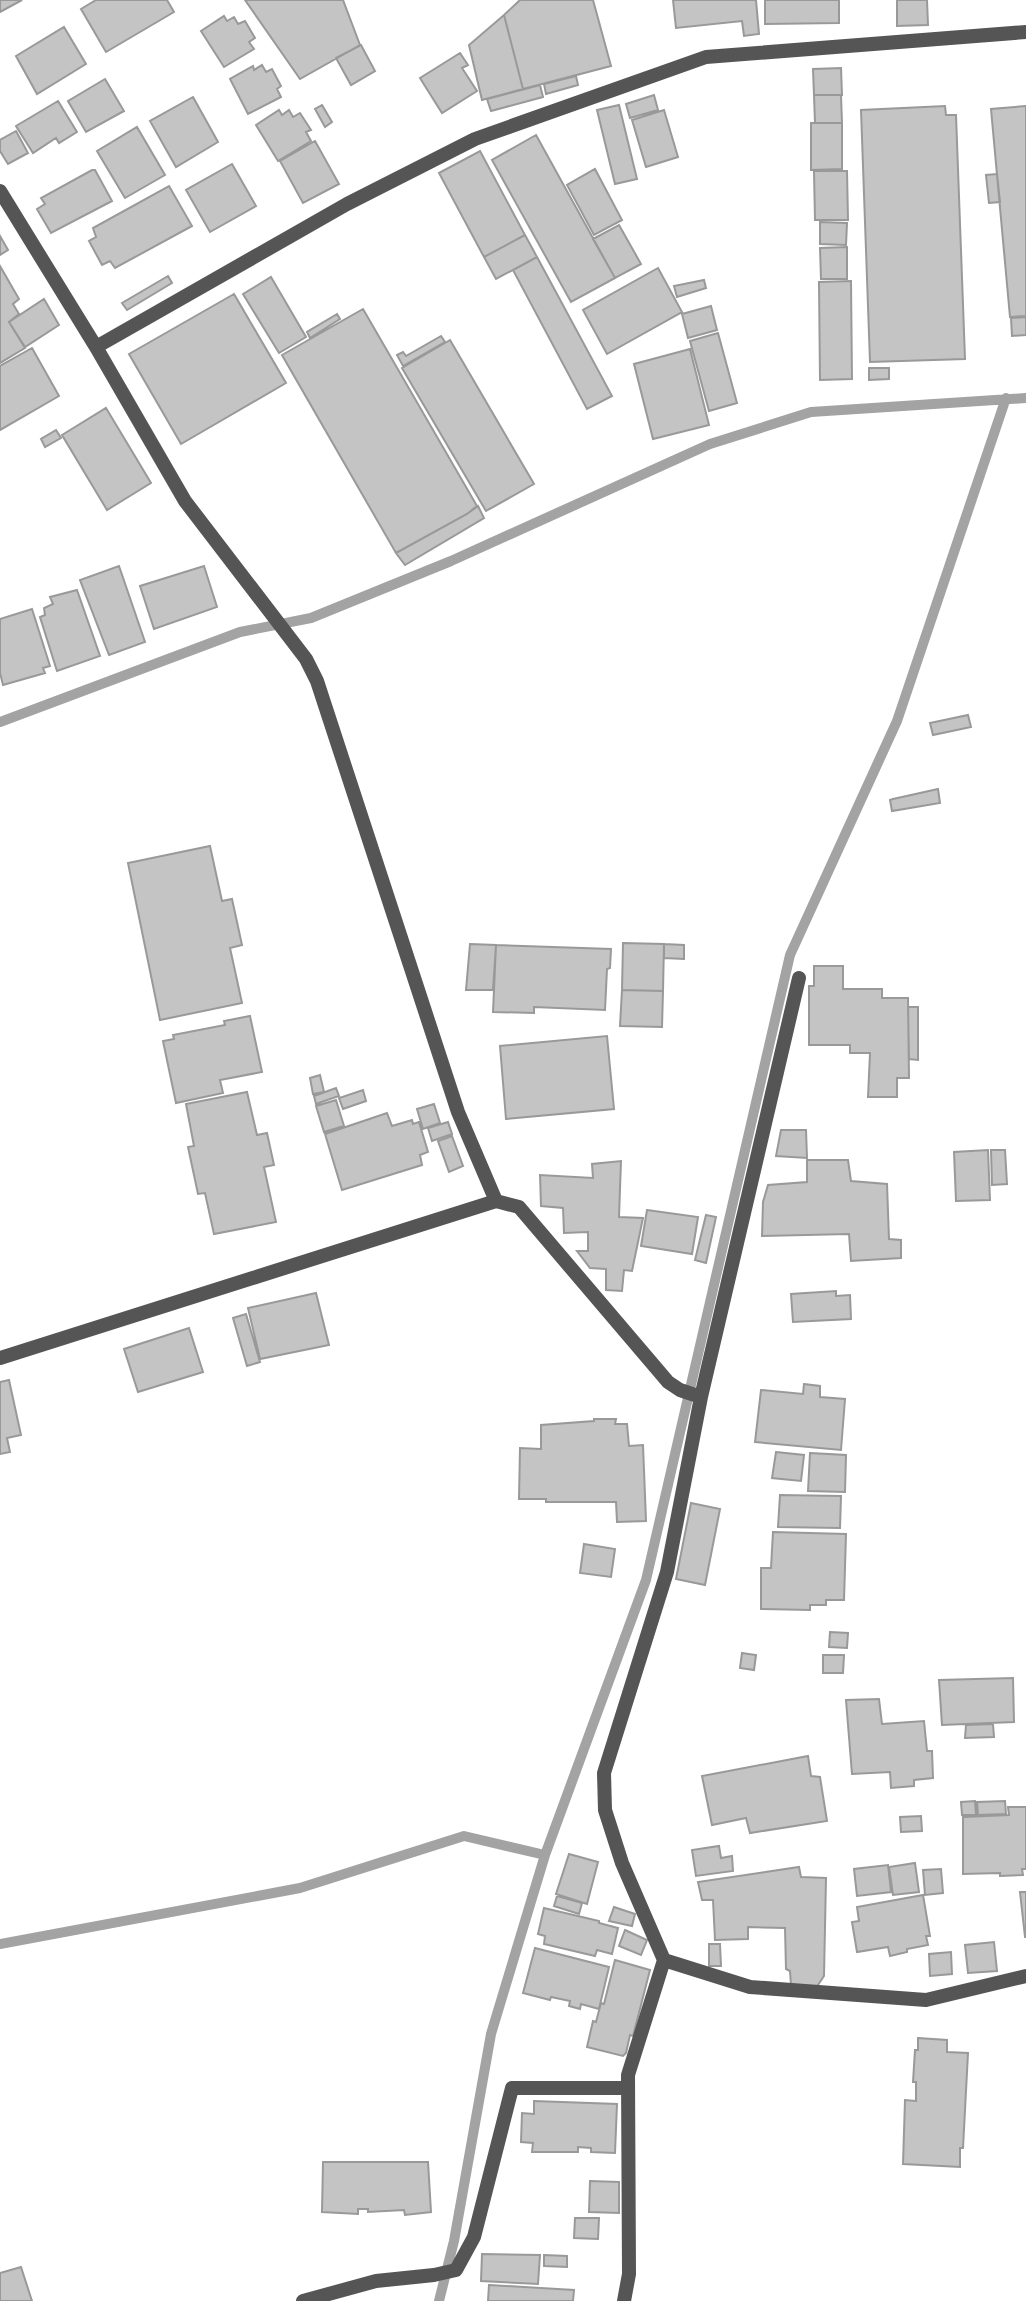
<svg xmlns="http://www.w3.org/2000/svg" width="1026" height="2301" font-family="'IBM Plex Sans',sans-serif">
<rect width="100%" height="100%" fill="#fff"/>
<g fill="none" stroke-linecap="round" stroke-linejoin="round">
<path stroke="#a3a3a3" stroke-width="10" d="M0 722 240 632 311 618 451 561 710 444 811 412 1026 398
M0 1944 300 1888 464 1836 545 1855
M439 2301 454 2241 491 2034 545 1855 646 1580 790 955 897 721 1006 398"/>
</g>
<path fill="#c4c4c4" stroke="#999" stroke-width="2" d="M0 0H22L0 12Z
M96 0H167L174 12 106 52 81 9Z
M245 0H343L360 45 300 79Z
M520 0H593L611 66 523 89 504 15Z
M673 0H756L759 34 744 36 742 21 676 28Z
M765 0H839V23L765 24Z
M897 0H927L928 25 897 26Z
M504 15 523 89 482 100 469 45Z
M224 16 227 21 234 17 238 24 245 21 255 38 249 42 254 49 224 67 201 31Z
M64 27 86 64 37 94 16 56Z
M361 45 375 71 351 85 336 58Z
M460 53 468 65 462 68 477 91 442 113 420 78Z
M262 65 266 72 272 69 281 86 277 89 281 97 248 114 230 79 253 66 254 70Z
M841 68 842 95H814L813 69Z
M576 76 578 85 546 94 544 84Z
M105 79 124 111 86 132 68 101Z
M540 85 543 97 491 111 487 99Z
M654 95 658 110 630 118 626 104Z
M814 95H841L842 123H815Z
M193 97 218 142 176 167 150 121Z
M58 101 77 132 59 143 56 138 33 153 16 126Z
M322 105 332 122 325 127 315 109Z
M619 105 637 179 615 184 597 110Z
M945 106 946 115H956L965 359 870 362 861 110Z
M1026 106V316L1010 317 991 109Z
M279 110 282 115 289 110 293 117 300 113 311 130 306 132 311 141 278 161 256 125Z
M664 110 678 157 646 167 632 120Z
M811 123H842V169L811 170Z
M137 127 165 175 125 198 97 151Z
M16 131 28 153 8 164 0 151V140Z
M536 135 615 278 571 302 492 160Z
M315 141 339 184 303 203 280 161Z
M480 151 525 235 484 257 439 173Z
M232 164 256 206 210 232 186 190Z
M595 169 622 220 594 235 567 185Z
M92 170H95L112 201 51 233 37 209 45 204 41 198Z
M814 171H847L848 220H815Z
M997 174 1000 202 989 203 986 175Z
M169 186 192 226 115 268 110 261 102 265 89 241 96 237 93 228Z
M820 222 847 223 846 245 820 244Z
M619 225 641 264 615 278 593 239Z
M525 235 537 257 496 279 484 257Z
M0 236 8 250 0 255Z
M847 247V279H821L820 248Z
M537 257 612 396 587 409 513 270Z
M0 266 19 299 13 304 19 314 9 322 25 348 0 363Z
M658 268 682 312 607 354 583 310Z
M168 276 172 283 127 310 122 303Z
M271 277 306 337 279 353 243 294Z
M704 280 706 288 677 297 674 286Z
M851 281 852 379 820 380 819 282Z
M234 294 286 383 181 444 129 354Z
M44 299 59 325 25 347 9 322Z
M711 306 717 330 688 338 682 314Z
M363 309 477 506 467 514 396 553 282 355Z
M337 314 340 319 310 338 307 332Z
M1026 317V335L1012 336 1011 318Z
M718 333 737 403 709 411 690 341Z
M441 336 445 342 403 366 397 355 403 352 406 356Z
M450 340 534 484 486 511 402 368Z
M32 348 59 396 0 430V366Z
M690 349 709 425 653 439 634 364Z
M869 368H889V379L869 380Z
M106 408 151 483 107 510 62 435Z
M56 430 61 438 45 447 41 439Z
M478 506 484 518 405 565 396 553 467 514Z
M119 566 145 642 109 655 80 580Z
M204 566 217 607 154 629 140 586Z
M77 590 100 656 57 671 40 617 45 615 44 608 53 604 50 597Z
M32 609 50 666 43 668 45 673 3 685 0 673V619Z
M968 715 971 727 933 735 930 723Z
M938 789 940 803 892 811 890 800 893 799Z
M210 846 222 901 232 899 242 945 230 948 242 1003 160 1020 128 863Z
M623 943 664 944 663 991 622 990Z
M470 944 496 945 493 990H466Z
M664 944 684 945V959L664 958Z
M496 945 611 949 610 968 607 969 605 1010 534 1007V1013L493 1012Z
M814 966H843V989H882V998H908L909 1078H897V1097H868L870 1053H850V1045H809V986H814Z
M622 990 663 991 662 1027 620 1026Z
M908 1007H918V1060L909 1059Z
M250 1016 262 1072 220 1080 223 1093 176 1103 163 1041 174 1039 173 1035 225 1025 224 1021Z
M607 1036 614 1109 506 1119 500 1046Z
M320 1075 324 1092 313 1094 310 1078Z
M336 1088 339 1096 316 1104 314 1096Z
M363 1090 366 1101 343 1109 339 1098Z
M247 1092 257 1135 267 1133 274 1165 264 1167 276 1222 214 1234 205 1193 198 1194 188 1147 194 1146 186 1104Z
M336 1100 344 1126 324 1132 316 1106Z
M434 1104 440 1123 423 1129 417 1109Z
M387 1113 392 1126 412 1120 413 1124 419 1122 428 1152 420 1155 422 1165 342 1190 325 1134Z
M448 1122 452 1134 432 1141 428 1128Z
M781 1130H806L807 1158 776 1156Z
M452 1136 463 1166 449 1172 438 1141Z
M988 1150 990 1200 956 1201 954 1152Z
M991 1150H1005L1007 1184 992 1185Z
M807 1160H848L851 1181 887 1184 889 1239 901 1240V1258L851 1261 849 1234 762 1236 763 1202 768 1185 807 1182Z
M621 1161 619 1217 643 1218 632 1271 624 1270 622 1291 606 1290V1269L590 1268 577 1251H588V1232L564 1233 563 1208 541 1206 540 1175 593 1178 592 1164Z
M647 1210 698 1217 692 1254 641 1246Z
M706 1215 716 1217 706 1263 695 1260Z
M836 1291V1296L850 1295 851 1319 793 1322 791 1294Z
M316 1293 329 1345 260 1359 248 1308Z
M246 1314 260 1362 247 1366 233 1318Z
M189 1328 203 1372 138 1392 124 1349Z
M9 1380 21 1435 7 1438 10 1452 0 1454V1382Z
M804 1384 820 1386V1397L845 1399 841 1450 755 1442 761 1390 803 1394Z
M594 1419H616L615 1424H627L629 1446 643 1445 646 1521 617 1522 616 1502H546V1499H519L520 1448 541 1449V1425L594 1421Z
M776 1452 804 1455 801 1481 772 1478Z
M810 1453 846 1455 845 1492 808 1491Z
M780 1495 841 1496 840 1528 778 1527Z
M691 1503 720 1509 705 1585 676 1579Z
M773 1532 846 1534 844 1600H826V1605H810V1610L761 1609V1568H771Z
M584 1544 615 1549 611 1577 580 1573Z
M830 1632 848 1633 847 1648 829 1647Z
M742 1653 756 1655 754 1670 740 1668Z
M823 1655H844L843 1673H823Z
M1013 1678 1014 1722 942 1725 939 1680Z
M879 1699 882 1724 924 1721 927 1751H932L933 1778 914 1780V1786L891 1788 890 1772 852 1774 846 1700Z
M993 1724 994 1737 965 1738 966 1725Z
M808 1756 811 1776 820 1777 827 1821 750 1833 746 1818 712 1825 702 1776Z
M975 1801 976 1815H962L961 1802Z
M1005 1801 1006 1814 978 1815 977 1802Z
M1008 1807H1026V1869H1022L1023 1875 1000 1876V1873L963 1874V1817L1009 1815Z
M921 1816 922 1831 901 1832 900 1817Z
M719 1846 721 1858 732 1856 733 1871 696 1876 692 1850Z
M569 1854 598 1862 587 1904 556 1894Z
M915 1863 919 1892 893 1895 889 1867Z
M888 1865 891 1892 857 1896 854 1869Z
M799 1867 801 1877 826 1878 824 1976 816 1988 791 1985 790 1971 786 1969 785 1928 748 1927V1939L715 1940 713 1900H702L698 1882Z
M941 1869 943 1893 925 1895 923 1870Z
M1020 1892H1026V1937H1025Z
M923 1895 930 1936H926L928 1945 907 1949V1952L890 1956 888 1947 857 1952 852 1922 859 1921 857 1907Z
M557 1896 582 1903 579 1914 554 1906Z
M614 1907 635 1914 632 1926 609 1921Z
M544 1908 599 1921V1923L618 1928 612 1954 597 1950 595 1956 544 1944 545 1936 538 1934Z
M625 1930 647 1940 641 1955 619 1946Z
M994 1942 997 1971 968 1973 965 1945Z
M709 1944H720L721 1966H709Z
M535 1948 609 1967 599 2009 581 2004 580 2009 569 2006 570 2001 551 1997 550 2000 523 1993Z
M951 1952 952 1974 930 1976 929 1954Z
M615 1960 650 1970 633 2036 630 2035 626 2053 623 2056 587 2047 593 2021 596 2022 601 2003 604 2004Z
M918 2038 947 2040V2052L968 2053 963 2148H960V2167L903 2164 905 2100 916 2101V2082H913L915 2050H918Z
M534 2101 617 2104 615 2153 591 2152V2148L578 2147V2152H532L533 2143 521 2142 522 2113 534 2114Z
M323 2162H428L431 2212 405 2215 404 2210 368 2212V2209H358V2214L322 2212Z
M590 2181 619 2182V2213L589 2212Z
M575 2218H599L598 2239 574 2238Z
M482 2254 540 2255 538 2284 481 2281Z
M544 2255 567 2256V2267L544 2266Z
M21 2267 32 2301H0V2273Z
M489 2285 574 2290 573 2301H488Z"/>
<g fill="none" stroke-linecap="round" stroke-linejoin="round">
<path stroke="#555" stroke-width="14" d="M0 191 96 347 185 501 306 659 317 681 458 1112 496 1201
M96 347 347 204 475 139 706 57 1026 32
M0 1358 496 1201 519 1207 668 1382 680 1390 701 1397 667 1572 604 1773 605 1810 622 1863 664 1960 750 1987 926 2000 1026 1976
M701 1397 799 978
M303 2301 376 2281 434 2275 456 2270 474 2237 512 2088H628
M624 2301 629 2274 628 2075 664 1960"/>
</g>
</svg>
